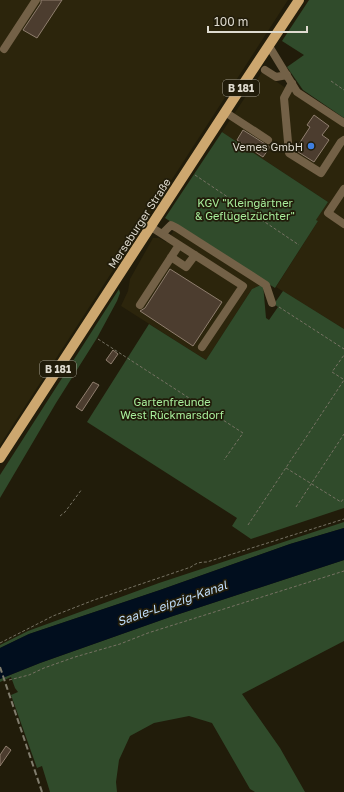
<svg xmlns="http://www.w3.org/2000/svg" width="344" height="792" font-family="'Golos Text',sans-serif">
<rect width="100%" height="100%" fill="#211c0a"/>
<path fill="#2c250c" d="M0 0H288L0 445Z
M262 72 344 127V329L276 287 318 221 316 220 328 202 222 132Z
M175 229 263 284 252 289 206 360 121 306 128 291 130 279 153 238H159L166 242Z"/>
<path fill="#304b2b" d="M309 0H344V118L303 90 287 67 304 55 282 41Z
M222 132 328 202 316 220 318 221 275 288 165 218Z
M263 284 266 318 269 320 278 307 274 304 283 291 344 329V508L251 539 232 526 237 518 87 422 149 324 206 360 252 289Z
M119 289 120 293 117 301 97 338 56 403 0 498V475Z
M344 522V528L290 544 160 590 29 634 0 648V645L28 631 159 583Z
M344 560V641L242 694 280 748 305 792H255L250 789 212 723 189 716 154 723 130 736 119 760 116 782 117 792H50L42 766 37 768 11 695 18 692 15 688 11 677 0 682V679L40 663 170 617Z"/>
<path fill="#010e1e" d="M344 528V560L170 617 40 663 0 679V648L29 634 160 590 290 544Z"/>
<path fill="#4c3d2f" stroke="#8f7e6e" d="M41 0H62L37 38 23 30 41 3Z
M314 115 329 126 322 135 329 140 314 162 295 150 310 127 307 125Z
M243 130 270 147 263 157 237 140Z
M170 269 222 302 193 346 140 311 145 308Z
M113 350 118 354 111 364 106 360Z
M93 382 99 385 82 411 76 407Z
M6 746 11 750 0 766V755Z"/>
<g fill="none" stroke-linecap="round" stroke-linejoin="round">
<path stroke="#767263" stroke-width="1" stroke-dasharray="3 2" stroke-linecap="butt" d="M331 81 344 90
M195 175 299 245
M279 307 344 349
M98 339 243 433 224 460
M343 379 332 372 344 355
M286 468 341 502 344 498
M296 507 344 434
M60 516 65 512 82 489
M248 525 344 380
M0 643 53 616 94 600 191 567C196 563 200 562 207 562L344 519
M9 680 29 675 44 668 75 657 120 644 148 633 344 571"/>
<path stroke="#736147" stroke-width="8" d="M269 46 297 92 344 123
M4 49 36 0
M265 70 276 77 287 75
M292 83 284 98 289 153 321 173 341 142 344 140
M225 112 268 140
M344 189 328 213 344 224
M151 227 162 234 171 225 177 228 266 285 272 303
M162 234 243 286 202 347
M171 257 186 267 195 255
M140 305 179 245"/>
<path stroke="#cda76f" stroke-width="10" d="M0 458 244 83 299 0"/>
<path stroke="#807c6d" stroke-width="2" stroke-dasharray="6 3" stroke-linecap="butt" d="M0 667 42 792"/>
</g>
<circle fill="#3f7fe0" stroke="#211c0a" stroke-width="1.5" cx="311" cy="146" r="4"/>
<g text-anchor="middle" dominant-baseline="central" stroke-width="3.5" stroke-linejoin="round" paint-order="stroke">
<g fill="#211c0a" stroke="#a6a295" stroke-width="1">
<rect x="223" y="80" width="36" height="16" rx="3"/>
<rect x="40" y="361" width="36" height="16" rx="3"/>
</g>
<g font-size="10" font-weight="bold" fill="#dfdbd0">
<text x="241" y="88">B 181</text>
<text x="58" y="369">B 181</text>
</g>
<g font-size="11" fill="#dfdbd0" stroke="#211c0a" text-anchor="end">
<text x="303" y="146">Vemes GmbH</text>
</g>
<g font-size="11" fill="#a8ee9b" stroke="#211c0a">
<text x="245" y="202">KGV "Kleingärtner<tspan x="245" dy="13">&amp; Geflügelzüchter"</tspan></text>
<text x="172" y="401">Gartenfreunde<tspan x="172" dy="13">West Rückmarsdorf</tspan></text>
</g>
<g font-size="11" fill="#dfdbd0" stroke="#211c0a">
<text transform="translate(139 223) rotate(-57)">Merseburger Straße</text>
</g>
<g font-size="12" font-style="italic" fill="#c0defc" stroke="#211c0a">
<text transform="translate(172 603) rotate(-19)">Saale-Leipzig-Kanal</text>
</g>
</g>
<path d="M208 26v6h99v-6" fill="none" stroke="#dfdbd0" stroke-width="2"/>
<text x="214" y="26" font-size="12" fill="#dfdbd0" stroke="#211c0a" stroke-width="3" paint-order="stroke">100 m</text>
</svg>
